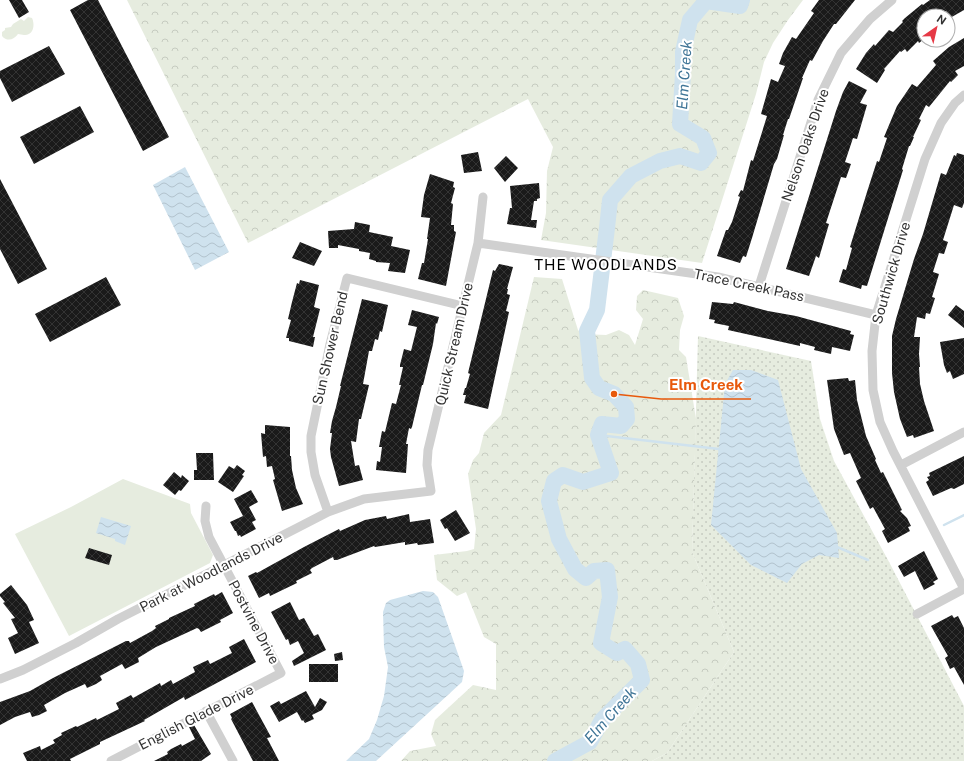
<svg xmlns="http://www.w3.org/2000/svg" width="964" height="761" font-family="'Public Sans',sans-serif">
<defs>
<pattern id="grass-dots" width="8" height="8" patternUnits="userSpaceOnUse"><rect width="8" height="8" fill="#e6ecdf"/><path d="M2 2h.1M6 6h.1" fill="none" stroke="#c6cbc0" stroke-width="1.8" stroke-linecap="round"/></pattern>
<pattern id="forest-crowns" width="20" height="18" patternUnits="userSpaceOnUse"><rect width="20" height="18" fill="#e6ecdf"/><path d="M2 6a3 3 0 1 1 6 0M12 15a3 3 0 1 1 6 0" fill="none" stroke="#c6cbc0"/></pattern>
<pattern id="water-waves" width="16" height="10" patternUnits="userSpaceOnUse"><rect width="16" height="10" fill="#cfe2ee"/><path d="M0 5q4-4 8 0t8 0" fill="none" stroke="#b2c2cd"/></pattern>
<pattern id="building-cross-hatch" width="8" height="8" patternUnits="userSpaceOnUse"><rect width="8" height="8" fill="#1a1a1a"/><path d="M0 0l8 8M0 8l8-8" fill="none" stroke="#333"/></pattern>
</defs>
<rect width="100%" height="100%" fill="#fff"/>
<path fill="url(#grass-dots)" d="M698 336 811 361 820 419 834 461 888 560 964 706V761H652L667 753 734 652 692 552Z"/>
<path fill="url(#forest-crowns)" d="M127 0H803L788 20 773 43 764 62 756 94 702 263 541 240 546 213 547 171 553 147 528 99 248 243Z
M534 277 562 279 578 330 582 334 606 335 619 330 629 335 635 345 643 319 636 310 637 296 643 290 678 298 684 316 680 330 679 350 686 357 696 419 692 552 734 652 667 753 652 761H401L410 751 436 746 431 734 435 720 473 685 496 690V644L484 637 466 592 457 596 437 580 434 555 467 551 474 549 476 529 468 474 473 460 479 453 484 433 501 415Z"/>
<path fill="#e6ecdf" d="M28 17 32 18C35 24 34 36 24 35 22 35 20 34 18 34 14 40 7 42 2 36V32L5 30V28L11 27 13 24 21 19 24 21Z
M123 479 190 504 191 513 213 555 210 563 69 636 15 534 71 507Z"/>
<path fill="url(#water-waves)" d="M185 167 229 252 195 270 153 185Z
M733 370H751L778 380 801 469 837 533 839 558 819 555 802 564 787 583 751 565 711 525 725 384Z
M101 517 131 526 125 545 115 541V539L96 533Z
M423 591 433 592 438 597 464 671 462 682 376 761H346L369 739 377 720 384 696 388 667 384 647 383 612 386 603 390 600Z"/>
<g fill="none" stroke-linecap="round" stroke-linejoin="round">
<path stroke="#cfe2ee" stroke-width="2.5" d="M598 435 719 449 720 451
M944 525 964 515
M837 547 868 560"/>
<path stroke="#cfe2ee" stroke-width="16" d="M555 761 590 742 602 720 642 680 638 664 625 649 617 653 601 643 610 597 607 570 594 571 586 578 575 569 559 539 549 501 554 481 563 475 583 482 611 473 598 435 602 424 621 426 627 419 626 407 614 394 599 388 592 378 587 331 597 310 607 228 610 200 631 176 660 161 680 156 701 163 709 153 703 138 680 124 683 74V52L690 20 706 1 740 6 742 0"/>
</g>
<path fill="url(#building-cross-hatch)" d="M9 0H22L29 12 19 18Z
M88 0H98L169 137 143 151 70 10Z
M819 0H855L836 24H834L823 41 812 61 810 60 802 78H803L789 119H788L783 135H784L777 159 774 164 752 238 746 257 743 256 740 263 717 256 726 230H728L732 222 740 197 738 196 741 190 743 191 751 160 753 161 767 116 761 114 771 79 778 82 785 66 779 64 783 53 792 37 796 39 814 13 811 11Z
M930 0H964V10L950 18 946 11 939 16H924V39L919 43 918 41 907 52 905 49 901 52 900 51 884 69 885 70 877 83 856 69 866 53 874 44 875 46 889 30 893 32 903 22 902 21 905 18 922 4 923 5Z
M964 38V66L955 71 958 75 951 82 950 81 929 107 926 105 919 119 921 120 913 137H914L910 146H909L902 169 903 170 867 286 862 285 861 289 839 282 843 269 846 270 852 248 850 247 867 192 877 161 879 162 887 138 884 137 897 106 912 84 917 87 936 65 933 61 949 47Z
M49 46 65 74 12 102 0 78V71Z
M849 81 867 90 860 103 867 105 857 139 853 138 845 162 851 164 846 178 841 177 826 223 829 224 819 258 816 256 809 276 786 269 836 111 843 92Z
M80 106 94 132 34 164 20 137Z
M478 152 482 171 464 173 461 155Z
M957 153 964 155V203L962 208 954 205 943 240 948 242 944 254 939 253 933 272 939 274 932 297 935 298 930 314 926 313 925 319 917 317 914 337H920L919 354 920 367H919L920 384 924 401 934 431 914 438 913 435 907 437 900 419 894 392 892 373V336L896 319 914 259 923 234 941 173 946 175 954 155 956 156Z
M506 156 518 168 505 182 494 168Z
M430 174 454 182 453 187 455 188 451 203 453 204 451 225H454V231L456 232 446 286 418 279 422 263H424L428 239H427L430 218 421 217 424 195Z
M0 179 47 269 18 284 0 249Z
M539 183 540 198 537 199V201H534L531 220H537L536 228 507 224 510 208H512L510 186Z
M355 222 370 225 369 232 393 237 391 246 410 250 405 273 388 271 390 263 376 262V261L369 259 370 253 359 251V249L338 245V248H329L328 231 354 229Z
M300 242 322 251 314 266 292 258Z
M499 264 513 267 507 289H508L507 294 510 295 506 311 509 312 488 409 464 403 466 395H463L465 388H466L470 374 468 373 493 270 495 271Z
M106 277 121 305 50 342 35 314Z
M300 280 319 285 314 307 320 309 313 337H315L313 347 289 341V338H286L291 320 288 319 292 302 297 283 299 284Z
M362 299 388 305 382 332 380 331 378 340 375 339 372 351H369L363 384 369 385 361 419H359L356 442 351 441 355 466 359 465 363 480 339 486 331 457 330 449 332 433H330L332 421 336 407 341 386H340Z
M712 302 733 304 734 302 768 311 796 316 851 331 850 334 854 335 850 351 832 347 831 354 814 350 815 347 800 343V346L728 330 729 326 714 323 715 320 709 319Z
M956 305 964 311V328L948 315Z
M412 310 439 317 437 324 436 323 433 344 423 385H422L412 427 411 429 409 428 406 444H408L406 473 376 470 377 461 380 462 382 447H379L382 431 385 432 392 403 396 404 401 385H399L403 367H400V365L404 349 411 351 417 327 408 325Z
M964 338V374L953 379 950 371 947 373 944 365 940 342Z
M848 378 849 381 855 380 857 400 866 436 876 459 875 460 881 473 883 472 902 510 900 511 907 518 911 526 908 527 910 531 888 543 882 531 885 529 873 507 870 509 856 481 861 478 850 453 844 455 834 429 827 380Z
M265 425 290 427V456H291L292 470 296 488 303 504 282 511 273 480 275 479 272 466 267 467 266 456 263 457 261 433 265 434Z
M196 453H213L214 480H194V470H197Z
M964 456V484L954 489 951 488 933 496 926 482 929 480 927 477 930 476 929 473Z
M237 465 245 471 242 475 244 476 233 492 218 482 229 466 234 469Z
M174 472 181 478 182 475 189 481 181 491 179 490 175 495 163 485Z
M251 490 258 502 249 507 256 520 252 522 256 529 241 537 240 535 238 536 236 531H235L230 522 243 516 234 499Z
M456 510 470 533 455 541 447 528 445 529 440 520Z
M409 514 410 522 430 519 434 543 418 545 417 543 405 545V542L375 547 374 546 337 560H334L333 557 312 568 310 570 312 573 296 581 297 583 270 596 269 593 259 598 248 576 256 572 257 573 304 547 339 529 340 531 365 520 386 516 387 519Z
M89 548 112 555 109 565 85 558Z
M924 551 938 579 933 582 935 584 924 590 915 571 904 577 898 566Z
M11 585 27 605 34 620 29 622 39 643 15 654 8 638 18 633 11 619 15 618 3 603 5 602 0 596V594Z
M222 592 233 613 220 620 221 622 201 632 199 629 197 628 156 647 138 658 139 662 125 669 122 664 100 676 102 680 96 684 87 688 85 684 65 693 44 705 47 711 39 715 32 717 30 712 15 717 0 725V702L30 691 53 678 126 641H129L130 643 152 631 156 628 155 626 169 619V618L195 606 194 604 214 594 215 596Z
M290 602 299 620 304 618 314 636 318 634 326 650 294 666 292 661 304 653 298 641 290 645 288 639 286 640 271 612Z
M952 615 954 618 958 616 964 628V685L954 667 950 669 945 658 948 656 931 626Z
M244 639 256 662 185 700 184 697 144 720 145 721 100 742V744L70 759 71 761H27L23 753 40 746 41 750 55 743 53 740 62 735 61 733 76 726 77 727 96 718 97 720 119 709 116 703 131 695 133 698 160 683 161 686 171 680 173 684 195 672 193 667 208 660 210 664 232 653 229 647Z
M342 652 343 660 335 661 334 654Z
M309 664H338V682H309Z
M306 691 315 707 320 698 327 702 322 710 312 715 314 719 305 723 303 720 302 721 297 712 279 722 270 706 279 701 281 704Z
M252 702 271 737 267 738 279 761H253L231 719 232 718 230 714Z
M194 725 211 754 201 761H154L168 754 167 752 171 749 181 744 182 746 195 739 189 727Z"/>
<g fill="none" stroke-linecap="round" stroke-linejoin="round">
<path stroke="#d0d0d0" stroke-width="9" d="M964 95 955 103 941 123 925 159 876 315 872 351 873 390 880 422 893 451 964 589
M478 243 718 277 876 315
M759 286 818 100 841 53 870 19 892 0
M901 465 964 432
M328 512 315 475 311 452V436L330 344 347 278 463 306
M917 614 964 589
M0 679 23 670 76 643 118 619 297 528 328 512 364 499 431 491 427 465 428 450 478 243 483 197
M206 711 233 761
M111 761 281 673 209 537 205 521 206 506"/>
</g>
<g text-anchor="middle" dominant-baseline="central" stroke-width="4" stroke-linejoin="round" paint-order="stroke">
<g font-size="14" fill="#333" stroke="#fff">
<text transform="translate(805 145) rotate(-71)">Nelson Oaks Drive</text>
<text transform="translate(891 273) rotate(-74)">Southwick Drive</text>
<text transform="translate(749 285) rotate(12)">Trace Creek Pass</text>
<text transform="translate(454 344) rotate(-77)">Quick Stream Drive</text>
<text transform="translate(330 348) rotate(-77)">Sun Shower Bend</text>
<text transform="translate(211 572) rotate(-27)">Park at Woodlands Drive</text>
<text transform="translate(254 622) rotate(62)">Postvine Drive</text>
<text transform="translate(196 717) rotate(-27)">English Glade Drive</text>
</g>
<g font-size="15" font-style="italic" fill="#3f7597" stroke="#fff">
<text transform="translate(684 75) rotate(-86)">Elm Creek</text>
<text transform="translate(610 715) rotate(-48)">Elm Creek</text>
</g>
<g font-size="15" letter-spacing="1" fill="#000" stroke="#fff">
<text x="606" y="264">THE WOODLANDS</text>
</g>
</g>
<path fill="none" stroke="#e8590c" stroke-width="1.5" d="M614 394L661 399H751"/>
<circle fill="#e8590c" stroke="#fff" stroke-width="1.5" cx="614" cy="394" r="4"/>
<g font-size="15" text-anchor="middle" font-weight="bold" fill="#e8590c" stroke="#fff" stroke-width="4" stroke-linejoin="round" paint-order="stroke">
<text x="706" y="390">Elm Creek</text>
</g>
<g transform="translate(936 28) rotate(34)"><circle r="19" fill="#ffffff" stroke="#adadad"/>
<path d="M0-3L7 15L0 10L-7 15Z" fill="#e63946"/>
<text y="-6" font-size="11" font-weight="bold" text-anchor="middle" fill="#333333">N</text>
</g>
</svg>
